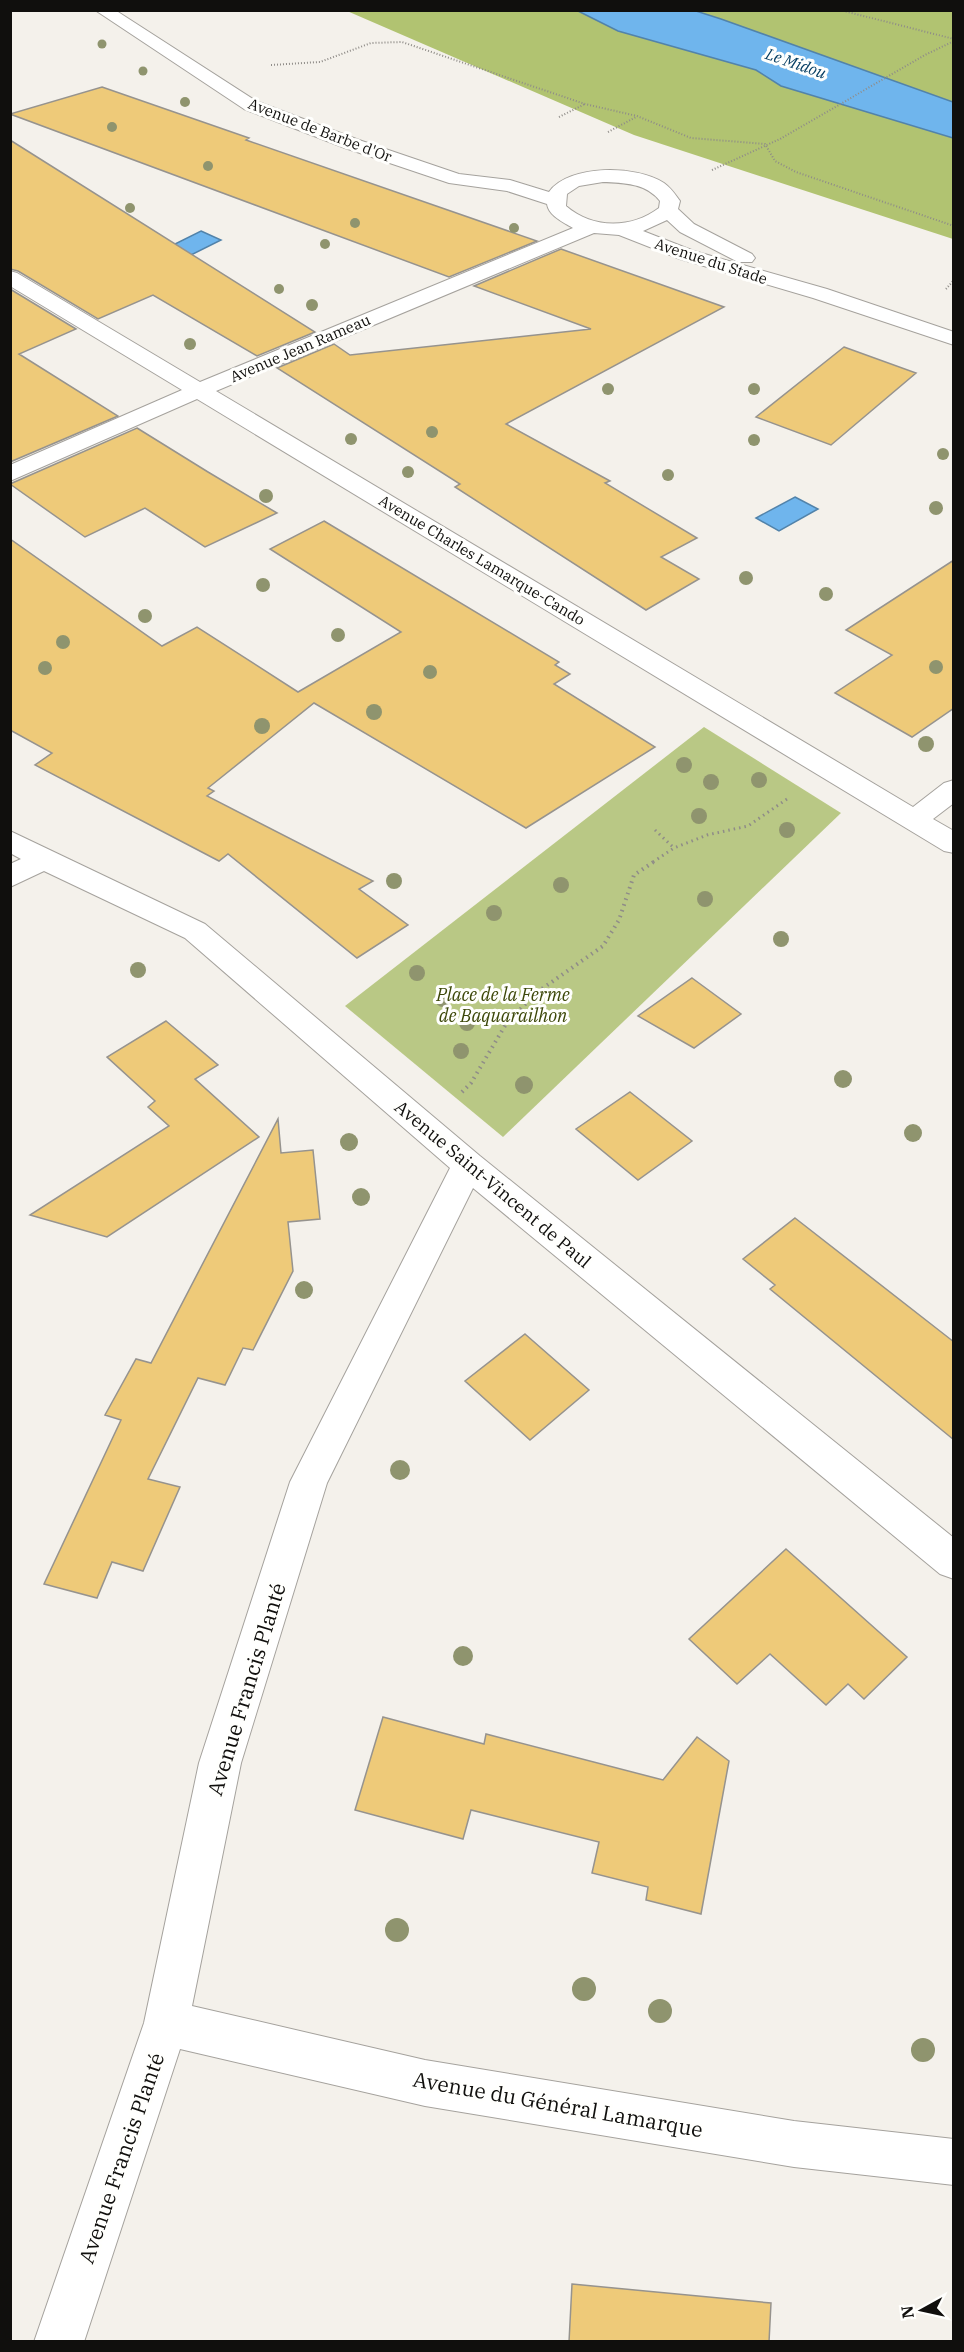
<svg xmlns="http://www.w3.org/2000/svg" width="964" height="2352" font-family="'IBM Plex Serif',serif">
<rect width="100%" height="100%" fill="#f4f1eb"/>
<path fill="#b9c885" d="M704 727 841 813 503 1137 345 1006Z"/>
<path fill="#b1c371" d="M347 11H953V239L634 135Z"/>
<path fill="#6fb5ed" stroke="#5283aa" stroke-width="1.5" d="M578 11H696L721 19 953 102V138L781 86 756 70 618 31Z
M201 231 221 240 189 256 169 247Z
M795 497 818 509 779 531 756 518Z"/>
<path fill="#eeca79" stroke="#96938e" stroke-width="1.5" d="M102 87 249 138 246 140 537 241 449 277 10 114Z
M10 140 315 332 257 356 153 295 98 319 18 271 10 269Z
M561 249 724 307 506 424 610 481 605 483 697 538 661 557 699 579 646 610 455 487 460 484 277 368 334 344 350 355 591 329 474 286Z
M10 289 76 329 19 354 118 416 10 462Z
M844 347 916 373 831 445 756 417Z
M137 428 208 472 277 513 205 547 145 508 85 537 10 484Z
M324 521 559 662 555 665 570 674 554 684 655 747 526 828 314 703 208 788 214 791 207 796 373 881 359 889 408 925 357 958 228 854 219 861 35 765 52 753 10 730V539L162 646 197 627 298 692 401 632 270 549Z
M954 560V708L912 737 835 693 892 655 846 630Z
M692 978 741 1014 694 1048 638 1016Z
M166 1021 218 1065 195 1079 259 1137 107 1237 30 1215 169 1126 148 1107 155 1101 107 1057Z
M630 1092 692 1141 638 1180 576 1129Z
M278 1119 281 1153 313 1150 320 1219 288 1222 293 1271 253 1350 243 1348 225 1385 198 1378 148 1479 180 1487 143 1571 112 1562 97 1598 44 1584 121 1420 105 1415 136 1359 151 1363Z
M795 1218 954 1342V1440L770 1289 775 1285 743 1259Z
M525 1334 589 1390 530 1440 465 1381Z
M786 1549 907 1657 864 1699 848 1684 826 1705 770 1654 737 1684 689 1639Z
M383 1717 484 1744 486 1734 663 1780 697 1737 729 1761 701 1914 646 1900 648 1887 592 1873 599 1842 471 1810 463 1839 355 1810Z
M572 2284 771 2303 769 2342H569Z"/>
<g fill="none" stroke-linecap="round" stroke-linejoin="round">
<defs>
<path id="street" d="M95 10H115L256 101 359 140 459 174 510 180 549 192C569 164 637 165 664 183 671 188 675 194 680 201L678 209 694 224 752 254 755 258 752 262H738L680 232 667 220 643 231 694 251 827 289 954 332V345L813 298 680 259 619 235 594 233 216 391 913 807 944 783 954 780V803L933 819 954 831V853L944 851 197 399 10 481V465L182 390 10 286V271L17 273 200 382 573 228C563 222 549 216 547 204L507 191 449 183 345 148 244 109ZM603 182C624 183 646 183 660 201L659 208C631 229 593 229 566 206L567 194 579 186Z
M10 831 205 924 480 1156 954 1538V1579L940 1574 473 1188 327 1483 241 1763 192 2006 425 2060 794 2121 954 2139V2185L794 2167 425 2106 180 2049 84 2342H34L144 2023 199 1763 290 1482 450 1168 185 938 44 871 10 887V864L21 859 10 853Z"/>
</defs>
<use href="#street" stroke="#a5a29d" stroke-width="2"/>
<path stroke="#8f8c88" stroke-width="2" stroke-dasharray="1 2" stroke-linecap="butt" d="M840 10 954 39
M271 65 320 62 371 43 402 42 585 104 637 116 691 138 765 144 775 161 796 172 954 226
M559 117 585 104
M608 132 636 117
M712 170 780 139 925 55 954 41
M946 289 954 280"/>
<path stroke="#8f8c88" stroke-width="3" stroke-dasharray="1.5 4" stroke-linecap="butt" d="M655 830 674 848
M653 862 674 848 707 835 748 826 787 799"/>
<path stroke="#8f8c88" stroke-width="4" stroke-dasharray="1.5 4.5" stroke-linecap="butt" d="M462 1092 471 1083 506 1024 536 993 603 946 619 920 634 875 655 861"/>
<use href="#street" fill="#fff" fill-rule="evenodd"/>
</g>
<g fill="#8f946e">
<circle cx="102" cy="44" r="4.5"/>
<circle cx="143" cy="71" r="4.5"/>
<circle cx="185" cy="102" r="5"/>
<circle cx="112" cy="127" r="5"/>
<circle cx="208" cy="166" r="5"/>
<circle cx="130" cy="208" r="5"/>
<circle cx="355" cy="223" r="5"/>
<circle cx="514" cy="228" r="5"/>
<circle cx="325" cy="244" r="5"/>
<circle cx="279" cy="289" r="5"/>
<circle cx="312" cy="305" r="6"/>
<circle cx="190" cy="344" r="6"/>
<circle cx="608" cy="389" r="6"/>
<circle cx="754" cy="389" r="6"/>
<circle cx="432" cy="432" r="6"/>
<circle cx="351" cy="439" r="6"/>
<circle cx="754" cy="440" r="6"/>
<circle cx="943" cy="454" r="6"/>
<circle cx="408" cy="472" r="6"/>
<circle cx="668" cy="475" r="6"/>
<circle cx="266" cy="496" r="7"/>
<circle cx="936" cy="508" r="7"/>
<circle cx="746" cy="578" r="7"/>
<circle cx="263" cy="585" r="7"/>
<circle cx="826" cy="594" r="7"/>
<circle cx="145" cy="616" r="7"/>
<circle cx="338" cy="635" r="7"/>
<circle cx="63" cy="642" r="7"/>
<circle cx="936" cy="667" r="7"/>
<circle cx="45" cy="668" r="7"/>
<circle cx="430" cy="672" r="7"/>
<circle cx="374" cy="712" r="8"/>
<circle cx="262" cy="726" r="8"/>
<circle cx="926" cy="744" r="8"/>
<circle cx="684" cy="765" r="8"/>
<circle cx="759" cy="780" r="8"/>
<circle cx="711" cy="782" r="8"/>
<circle cx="699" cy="816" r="8"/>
<circle cx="787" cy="830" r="8"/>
<circle cx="394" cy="881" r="8"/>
<circle cx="561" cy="885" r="8"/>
<circle cx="705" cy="899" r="8"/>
<circle cx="494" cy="913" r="8"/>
<circle cx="781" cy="939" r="8"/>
<circle cx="138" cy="970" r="8"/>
<circle cx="417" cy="973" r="8"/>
<circle cx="443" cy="999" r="8"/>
<circle cx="467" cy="1023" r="8"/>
<circle cx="461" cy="1051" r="8"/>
<circle cx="843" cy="1079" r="9"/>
<circle cx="524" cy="1085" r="9"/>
<circle cx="913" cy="1133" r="9"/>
<circle cx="349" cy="1142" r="9"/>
<circle cx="361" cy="1197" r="9"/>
<circle cx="304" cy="1290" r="9"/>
<circle cx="400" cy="1470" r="10"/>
<circle cx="463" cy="1656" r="10"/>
<circle cx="397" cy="1930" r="12"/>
<circle cx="584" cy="1989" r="12"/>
<circle cx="660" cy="2011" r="12"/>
<circle cx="923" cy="2050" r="12"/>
</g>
<g text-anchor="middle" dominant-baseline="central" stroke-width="6" stroke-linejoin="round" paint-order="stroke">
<g font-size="15" fill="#100f0d" stroke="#fffffd">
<text transform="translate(320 130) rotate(21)">Avenue de Barbe d'Or</text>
<text transform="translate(711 261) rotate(18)">Avenue du Stade</text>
<text transform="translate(300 348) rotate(-23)">Avenue Jean Rameau</text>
<text transform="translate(482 560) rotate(31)">Avenue Charles Lamarque-Cando</text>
</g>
<g font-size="16" font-style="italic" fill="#063e63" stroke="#fffffd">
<text transform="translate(796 63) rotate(19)">Le Midou</text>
</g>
<g font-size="18" font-style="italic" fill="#3c4708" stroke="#fffffd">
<text x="503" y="994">Place de la Ferme<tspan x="503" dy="21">de Baquarailhon</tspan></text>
</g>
<g font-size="18" fill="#100f0d" stroke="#fffffd">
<text transform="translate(493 1184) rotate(40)">Avenue Saint-Vincent de Paul</text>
</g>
<g font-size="21" fill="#100f0d" stroke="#fffffd">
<text transform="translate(246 1689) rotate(-73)">Avenue Francis Planté</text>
<text transform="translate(558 2104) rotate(10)">Avenue du Général Lamarque</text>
<text transform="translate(121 2158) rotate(-71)">Avenue Francis Planté</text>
</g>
</g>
<rect width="964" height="2352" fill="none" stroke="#100f0d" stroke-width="24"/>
<g transform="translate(922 2310) rotate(262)" stroke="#fffffd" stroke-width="4.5" paint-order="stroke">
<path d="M0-4.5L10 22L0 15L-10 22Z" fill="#100f0d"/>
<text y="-9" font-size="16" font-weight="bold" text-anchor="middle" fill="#100f0d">N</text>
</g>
</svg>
